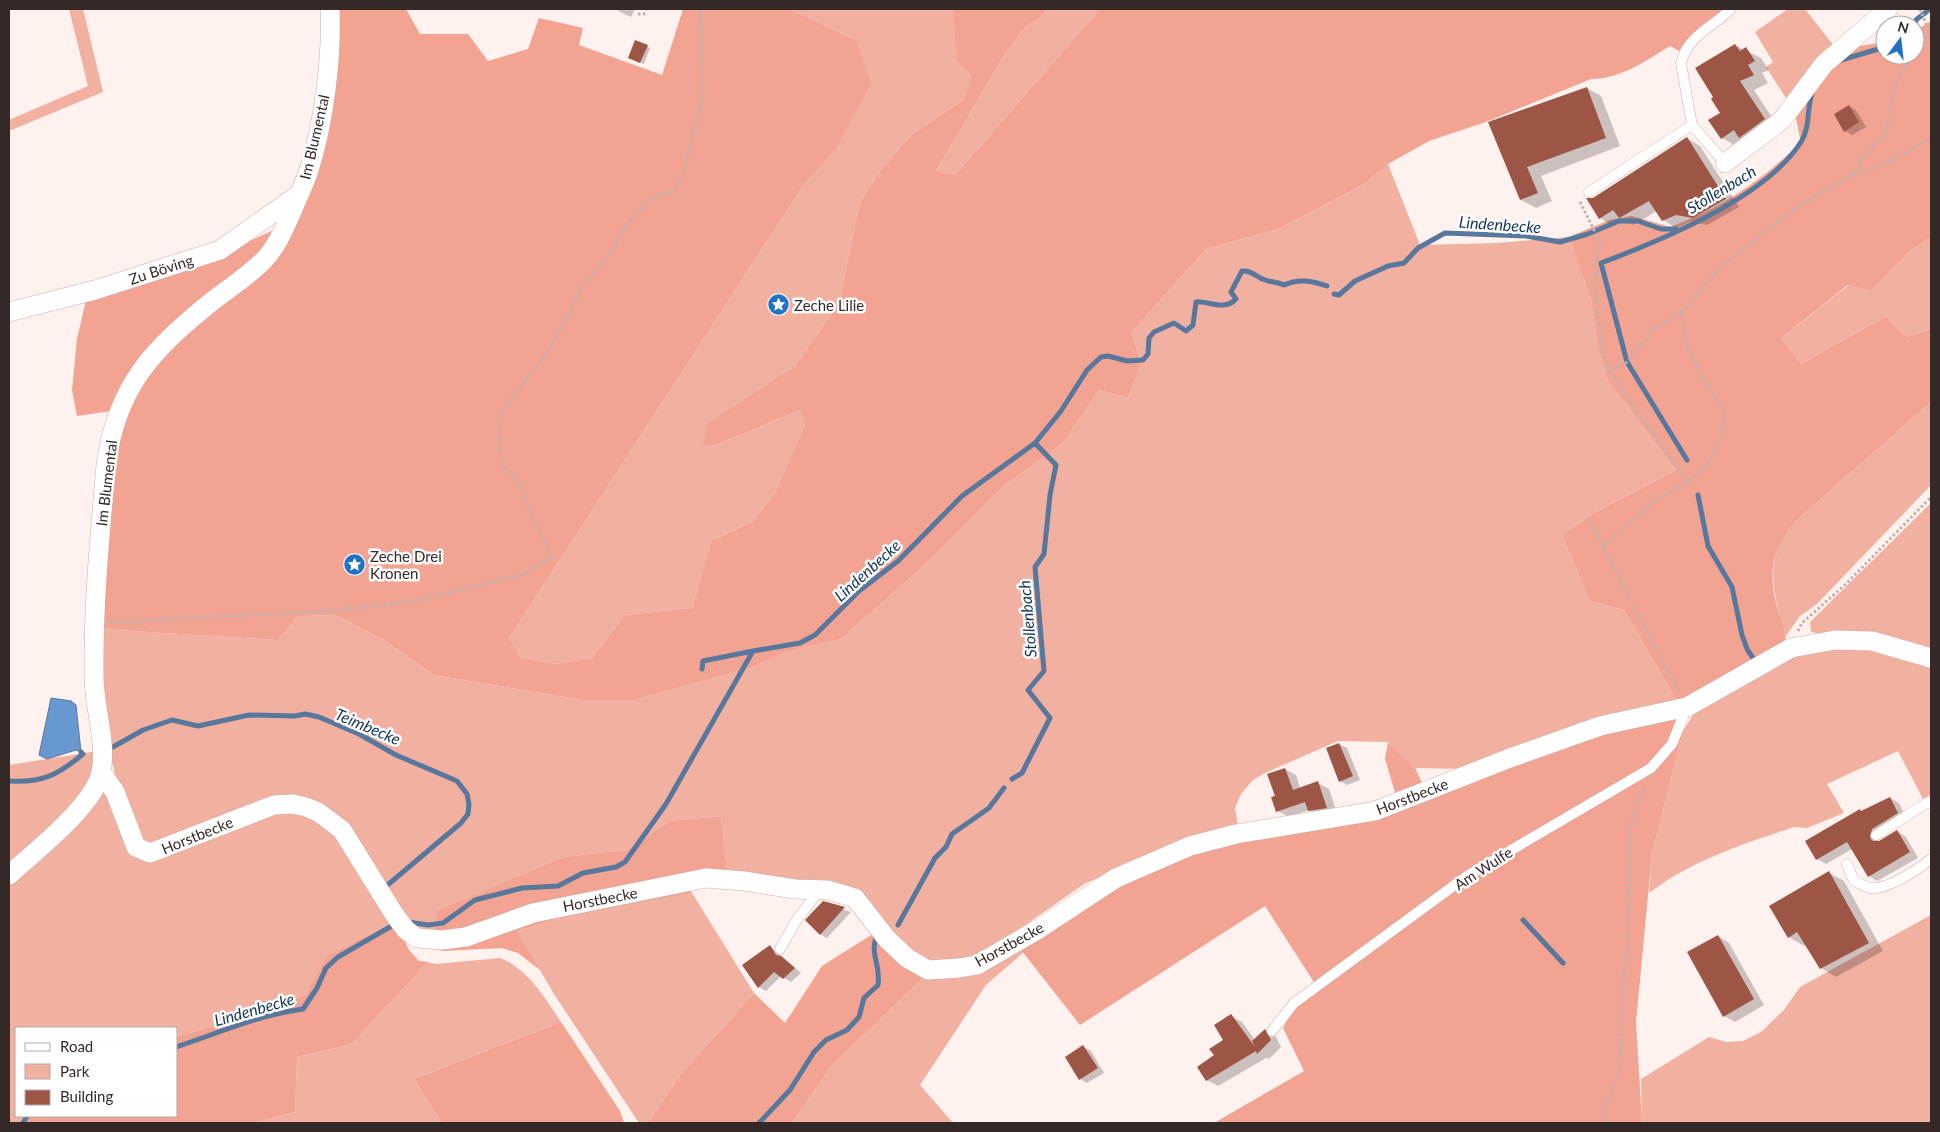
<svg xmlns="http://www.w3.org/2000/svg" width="1940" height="1132" font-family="Lato,sans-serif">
<rect width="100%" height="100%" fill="#fef1ee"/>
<path fill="#f2b0a0" d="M69 9H83L103 92 9 131V120L88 86Z
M788 9H953L956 32 972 76 963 100 910 136 881 170 860 202 839 303 795 366 707 425 716 445 800 410 805 425 774 494 752 522 711 541 692 608 625 615 592 658 556 664 519 658 509 638 804 184 835 149 800 16Z
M1047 9H1100L955 175 936 171 1003 57 1025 27 1042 16Z
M1788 9H1805L1834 46 1788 101 1766 67 1773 62 1755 32Z
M1388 164 1420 245 1497 243 1569 237 1591 300 1598 348 1608 381 1676 470 1592 514 1562 535 1590 601 1624 610 1678 703 1676 706 1613 717 1464 769 1415 768 1388 742 1338 741 1265 773 1253 780 1241 794 1235 808 1238 826 1192 836 1084 884 974 961 930 966 915 958 888 936 856 896 828 886 796 885 727 872 721 816 670 821 626 850 563 857 438 911 435 937C401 939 369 867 354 841L347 842 380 900 396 921 327 955 305 995 278 1007 176 1037V1028H16V1116H24L19 1123H9V882C34 860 58 837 82 813 89 806 93 794 103 792L109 793 114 799 134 852 148 858 161 855C191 842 264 803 295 808 311 811 325 822 339 831L344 826C299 784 263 803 214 825 196 833 176 840 157 848L142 844C111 794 95 687 100 629L278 640 298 616 335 615 384 640 434 675 583 700 631 699 756 666 780 653 841 639 937 554 1005 485 1062 444 1099 390 1128 398 1141 365 1132 332 1206 249 1281 228 1364 184Z
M1931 237V329L1907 337 1886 316 1801 364 1781 338 1849 285 1872 291 1910 251Z
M1931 402V485L1817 604 1800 616 1786 636C1772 590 1762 560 1797 520Z
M1931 503V650L1811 632 1810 622Z
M1842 643 1931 661V795L1923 799 1898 751 1827 784 1844 813 1807 828 1794 827C1743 844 1692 860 1649 893L1652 853 1683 731 1693 715 1707 701 1792 653Z
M97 751 88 788 9 868V765Z
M692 893 754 993 681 1074 648 1123H639L554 994 517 931 555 919Z
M1931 915V1123H1642L1641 1079 1709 1037 1726 1042 1743 1041 1761 1032 1784 1010 1800 987Z
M1018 946 1024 952 986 985 920 1085 953 1123H792L830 1068 928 973Z
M500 958C529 970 544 997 561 1022L414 1079 442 1123H254L295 1112 297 1057 352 1044 428 962 436 964Z"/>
<path fill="#f2a391" d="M333 9H406L420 34H468L488 61 528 49 539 18 583 28 579 45 662 75 683 9H788L856 41 871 83 836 149 804 184 509 638 520 658 556 664 592 658 625 615 692 608 711 541 752 522 774 494 805 425 800 410 716 445 703 446 707 424 795 366 839 303 860 202 881 170 910 136 963 100 972 76 957 60 953 9H1047L1042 16 1025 27 1003 57 936 171 955 175 1100 9H1725L1683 53 1670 46C1646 61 1620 79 1591 79L1486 122 1429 141 1388 164 1364 184 1281 228 1206 249 1132 332 1141 365 1128 398 1099 390 1062 444 1005 485 937 554 841 639 781 653 756 666 631 700H583L434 675 384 640 335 615 298 616 278 640 100 629 111 411 77 416 72 390 77 339 87 296 223 253 296 220Z
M1931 21V237L1910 251 1872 291 1848 285 1781 338 1801 364 1886 316 1907 337 1931 329V402L1797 520C1772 549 1767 574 1778 610 1782 622 1787 633 1785 644L1678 703 1624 610 1590 601 1562 535 1592 514 1676 470 1608 381 1598 348 1591 300 1569 237 1609 220 1632 216 1670 227C1726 206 1757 183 1801 143L1794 108 1847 48 1885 42V55H1915V31Z
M1679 715 1683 731 1652 853 1636 1022 1642 1123H1214L1304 1071 1283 1028 1295 1007 1319 990 1265 906 1080 1025 1018 946 1119 881 1190 850 1397 799 1385 759 1388 742 1415 768 1428 795 1632 723Z
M721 816 727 872 687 884 692 893 556 919 517 931 540 970 518 953 502 948 443 951 425 947 435 937 437 911 563 857 626 850 670 821Z
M396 921 409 950 419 961 428 962 352 1044 297 1057 295 1112 254 1123H19L24 1116H176V1037L278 1007 305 995 327 955Z
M876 932 928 973 830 1068 792 1123H648L681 1074 754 993 785 1023 822 966Z
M561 1022 620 1111 624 1123H442L414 1079Z"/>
<path fill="#6799d0" stroke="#58779d" d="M51 698 71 701 76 705 81 752 76 750 47 759 39 755Z"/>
<path fill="#0003" d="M619 9H635L631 17 618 11Z
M1735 45 1761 58 1769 70 1762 73 1768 83 1754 90 1779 128 1736 146 1722 138 1721 114Z
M647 46 650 48 644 64 632 59Z
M1587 88 1601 96 1620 146 1541 176 1552 201 1536 208 1521 200 1490 123Z
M1849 106 1856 110 1866 127 1852 135 1845 131Z
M1687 138 1700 146 1739 207 1707 225 1690 222 1676 228 1663 220 1657 211 1633 225 1623 220 1613 226 1600 218 1593 199Z
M1339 744 1347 748 1360 780 1347 785 1340 781Z
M1285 769 1296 775 1300 788 1318 783 1329 789 1337 813 1320 816 1309 810 1289 817 1278 811 1276 796Z
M1890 798 1899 803 1906 818 1881 834 1877 843 1897 831 1906 837 1918 858 1877 881 1869 876 1852 849 1826 864 1817 859 1862 812Z
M1829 873 1844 881 1883 951 1836 977 1821 968 1806 944 1804 946 1789 937Z
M823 903 851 912 827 938 820 934Z
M1718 936 1729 943 1764 1005 1735 1022 1724 1016Z
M770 946 801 973 791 982 781 976 766 991 759 987Z
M1231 1016 1242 1022 1255 1040 1265 1030 1276 1037 1281 1047 1269 1059 1266 1058 1218 1086 1207 1080 1216 1055 1224 1040Z
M1084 1047 1091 1051 1104 1073 1087 1083 1080 1079Z"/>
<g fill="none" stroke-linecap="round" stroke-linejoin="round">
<path stroke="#58779d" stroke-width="5" d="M1913 25 1917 19 1930 9
M1838 61 1885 47
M1334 294 1339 295 1355 281 1388 266 1404 263 1418 248 1445 233 1526 236 1560 242 1588 234 1619 221H1638L1661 229H1676
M1687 460 1627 362 1601 263C1662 240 1765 198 1801 142 1811 126 1806 107 1813 91
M1698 495 1708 546 1732 587 1742 635 1747 649 1753 658
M702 669 703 661 753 651
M113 747 143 730 172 720 198 726 249 715 295 716 305 714 319 717 359 734 396 755 457 781 467 794 469 804 468 814 461 823 384 888
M1012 779 1022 773 1050 718 1028 690 1044 671 1035 567 1044 554 1050 495 1056 465 1035 443
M9 781C42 783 58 775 83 754L81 752
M1523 920 1563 963
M408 922 428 925 443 923 475 900 522 888 558 886 583 873 616 867 625 862 666 804 753 651 800 643 815 635 859 591 898 561 962 496 1035 443 1061 411 1087 370 1101 357 1108 356 1127 361 1143 360 1148 354 1149 338 1154 332 1174 323 1186 331 1193 325 1196 302C1206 300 1224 312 1236 299L1231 292 1242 271C1252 270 1256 277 1265 280 1271 282 1277 282 1284 285 1299 278 1312 281 1327 286
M898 925 935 858 946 847 952 834 989 808 1004 788
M176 1047C219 1033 258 1015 303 1009L317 988 326 968 338 957 395 924
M23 1123 27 1116
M759 1123 790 1090 814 1052 826 1040 847 1030 859 1017 864 998 878 985C881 964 870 956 876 937"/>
</g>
<path fill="#9d5646" d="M635 40 648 45 640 63 628 58Z
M1735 44 1740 51 1746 47 1755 61 1748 65 1754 75 1740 81 1765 119 1739 138 1734 130 1721 139 1708 120 1720 113 1711 99 1713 97 1695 68Z
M1587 87 1606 138 1527 167 1538 193 1520 200 1488 122Z
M1849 105 1859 122 1844 132 1834 114Z
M1687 137 1726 199 1693 218 1676 215 1662 221 1649 201 1619 218 1613 210 1599 219 1586 198H1593Z
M1339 743 1353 776 1339 782 1326 748Z
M1285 768 1293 790 1318 781 1327 808 1308 811 1305 802 1276 812 1271 797 1275 796 1267 774Z
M1890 797 1898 813 1872 829 1870 838 1873 841H1879L1897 830 1910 852 1868 877 1847 842 1816 860 1805 841 1860 809 1861 811Z
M1829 871 1869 943 1820 969 1797 932 1788 938 1769 906Z
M823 901 845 907 820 935 805 920Z
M1718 935 1754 999 1723 1017 1687 952Z
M770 945 776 955 781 956 795 968 783 979 774 972 758 988 742 965Z
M1231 1014 1255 1047 1252 1041 1265 1029 1271 1040 1257 1054 1256 1051 1206 1081 1197 1067 1214 1055 1209 1049 1223 1040 1214 1025Z
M1083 1045 1098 1068 1079 1080 1065 1057Z"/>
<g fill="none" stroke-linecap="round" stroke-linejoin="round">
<defs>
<path id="lane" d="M1692 125 1681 63C1687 36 1713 27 1731 9
M1589 192 1692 125 1725 163
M1876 835C1895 824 1912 811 1931 801
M1847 864 1854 881C1859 883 1865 887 1870 888 1885 891 1919 869 1931 859
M780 949 796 921 820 889
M1272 1031 1294 1003 1467 876 1651 768 1672 744 1687 707"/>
<path id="street" d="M1725 163 1782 120 1824 64 1888 9
M9 312 95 290 220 250 298 195
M101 772 115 792 136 847 150 853 274 805 293 804 306 807 318 812 342 830 394 914 406 930 417 938 442 940 466 937 533 913 706 878 744 881 795 889 828 890 855 898 887 939 907 958 928 970 959 968 977 965 1037 930 1116 878 1190 846 1236 834 1375 811 1510 758 1600 726 1687 707 1791 648 1835 640 1872 641 1931 658
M9 875C34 852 95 805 101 772 107 743 94 706 94 677 93 606 100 535 106 465 117 384 154 348 215 299 231 287 249 275 263 261 277 247 285 227 293 209 298 196 305 183 309 170 324 122 332 59 330 9"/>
</defs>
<use href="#lane" stroke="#cdafa8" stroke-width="11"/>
<use href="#street" stroke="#cdafa8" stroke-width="20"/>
<path stroke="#bfb2b0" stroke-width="3" stroke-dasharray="2.5 2.5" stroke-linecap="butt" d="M1920 9 1930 34
M638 14H644L646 9
M1915 50 1929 34
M1853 175 1883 165 1931 138
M1580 202 1600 242 1594 284 1602 346 1609 371 1688 482
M1682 312 1719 269 1763 233 1797 207 1852 175 1869 150 1885 135 1896 83 1911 55
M1588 518 1679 692
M1603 547 1651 503 1688 482 1708 464 1721 438 1724 414 1688 350 1682 312 1655 328 1627 362 1609 371
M110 622 327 611 410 602 524 574 551 557 516 478 503 466 499 445 502 411 549 350 583 286 615 248 619 235 648 199 675 191 681 181 703 94 701 9
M1798 631 1802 623 1846 584 1931 497
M1606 1123 1605 1109 1621 1067 1623 985 1629 923 1630 831 1634 813 1644 787"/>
<use href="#lane" stroke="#fff" stroke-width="10"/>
<use href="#street" stroke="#fff" stroke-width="19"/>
</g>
<defs>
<symbol id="sight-disc" viewBox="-11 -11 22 22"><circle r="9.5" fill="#2073c1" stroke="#fff"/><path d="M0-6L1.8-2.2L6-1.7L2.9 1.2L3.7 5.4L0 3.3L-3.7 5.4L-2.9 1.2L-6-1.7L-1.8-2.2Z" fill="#fff"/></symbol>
</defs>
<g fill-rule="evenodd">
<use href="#sight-disc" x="766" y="292" width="25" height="25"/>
<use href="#sight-disc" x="342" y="552" width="25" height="25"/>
</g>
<g text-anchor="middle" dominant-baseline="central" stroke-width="5" stroke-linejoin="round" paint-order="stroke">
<g font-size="15" fill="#352927" stroke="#fff">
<text transform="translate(314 137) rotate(-77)">Im Blumental</text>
<text transform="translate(161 269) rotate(-18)">Zu Böving</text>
<text transform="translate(106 483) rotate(-83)">Im Blumental</text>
<text transform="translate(1412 796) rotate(-21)">Horstbecke</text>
<text transform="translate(197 835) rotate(-22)">Horstbecke</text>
<text transform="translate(1483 868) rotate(-33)">Am Wulfe</text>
<text transform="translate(600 899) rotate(-11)">Horstbecke</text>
<text transform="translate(1009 944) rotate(-29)">Horstbecke</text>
</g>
<g font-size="15" fill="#352927" stroke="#fff" text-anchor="start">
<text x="794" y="305">Zeche Lilie</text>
<text x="370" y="556">Zeche Drei<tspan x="370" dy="17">Kronen</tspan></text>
</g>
<g font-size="16" font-style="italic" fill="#103559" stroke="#fff">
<text transform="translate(1721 189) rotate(-31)">Stollenbach</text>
<text transform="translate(1500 224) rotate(4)">Lindenbecke</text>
<text transform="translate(867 570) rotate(-42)">Lindenbecke</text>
<text transform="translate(1027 619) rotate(-95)">Stollenbach</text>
<text transform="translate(368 726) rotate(23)">Teimbecke</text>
<text transform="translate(254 1009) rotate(-16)">Lindenbecke</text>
</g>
</g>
<rect width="1940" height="1132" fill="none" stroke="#352927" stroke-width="20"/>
<rect x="15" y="1027" width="162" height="90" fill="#ffffff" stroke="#aea9a9"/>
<rect x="25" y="1043" width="25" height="8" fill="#ffffff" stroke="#aea9a9"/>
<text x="60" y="1052" font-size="15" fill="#352927">Road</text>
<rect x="25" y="1064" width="25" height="15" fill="#f2b0a0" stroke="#aea9a9"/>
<text x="60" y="1077" font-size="15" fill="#352927">Park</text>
<rect x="25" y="1090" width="25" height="15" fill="#9d5646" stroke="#aea9a9"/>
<text x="60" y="1102" font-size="15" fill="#352927">Building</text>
<g transform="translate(1900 40) rotate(15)"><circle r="24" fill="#ffffff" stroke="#aea9a9"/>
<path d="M0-4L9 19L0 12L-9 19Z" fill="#2073c1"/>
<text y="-8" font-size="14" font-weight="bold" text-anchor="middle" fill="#352927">N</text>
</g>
</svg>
